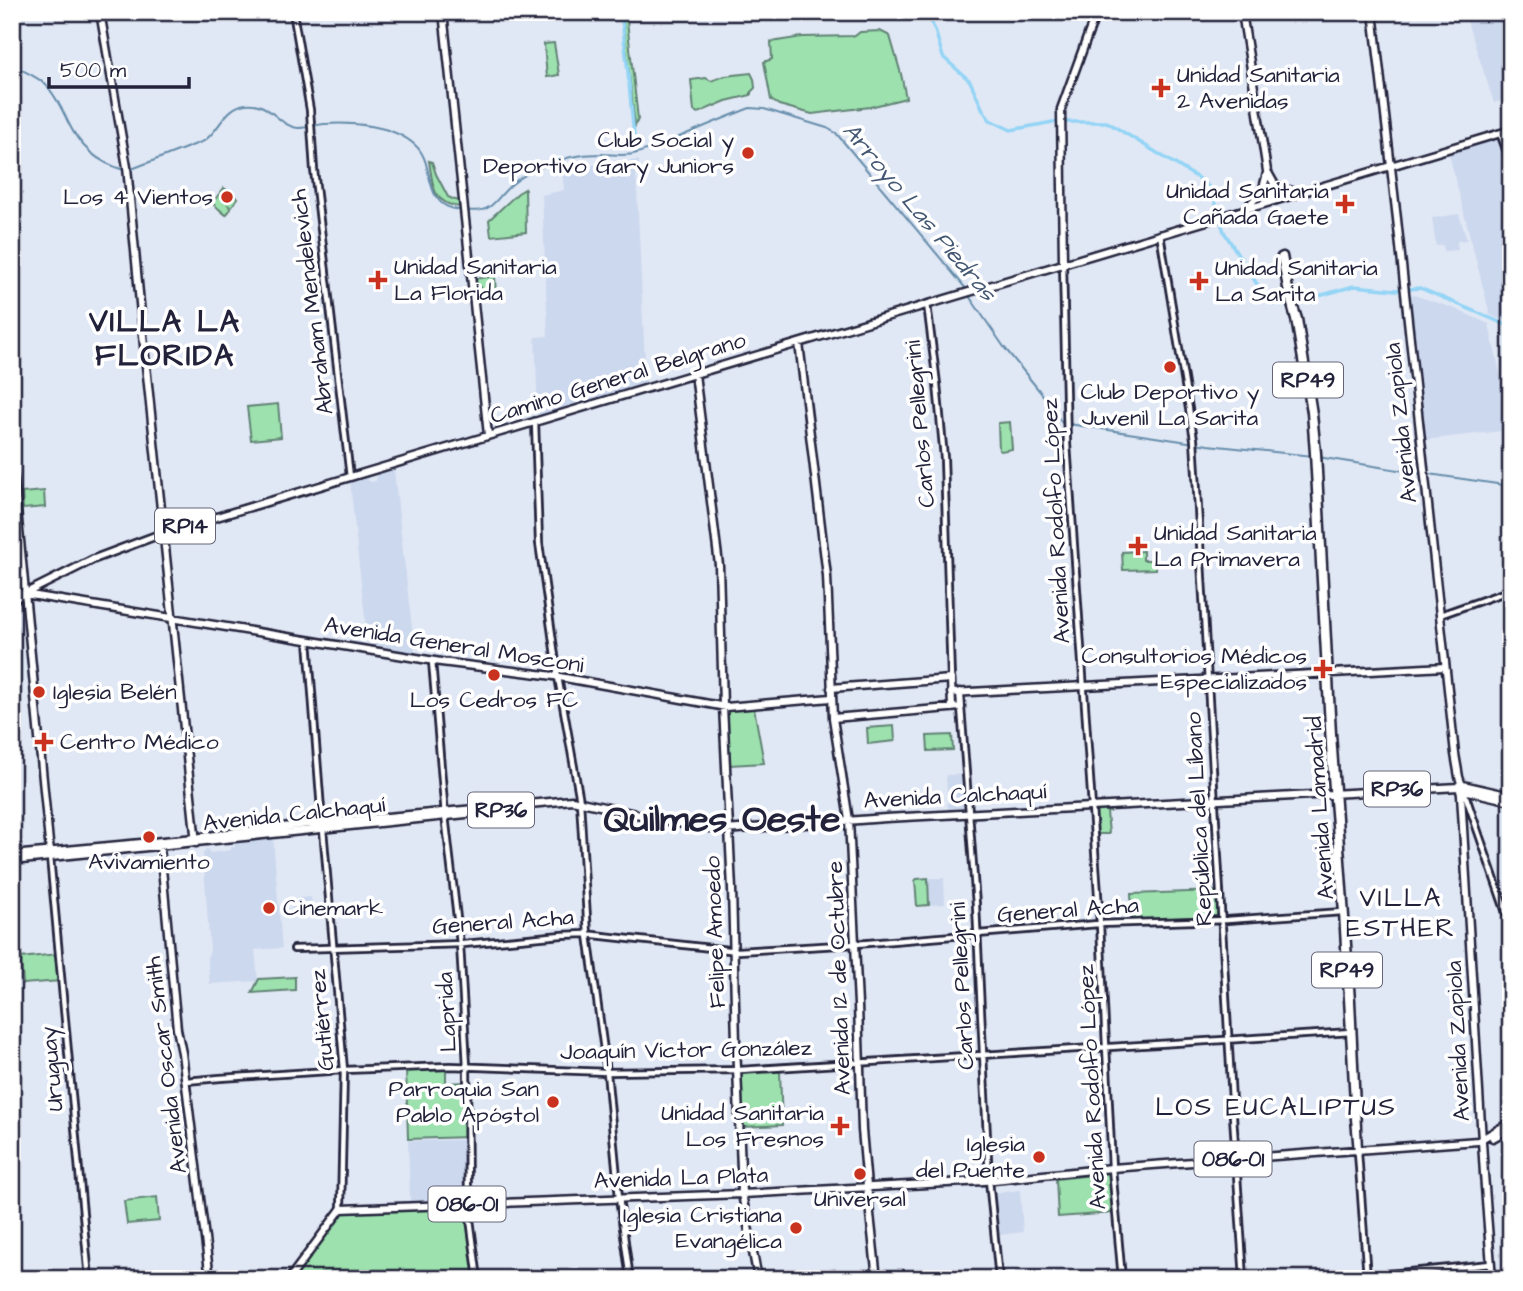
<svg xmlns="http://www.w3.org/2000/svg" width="1523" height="1291" font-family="'Architects Daughter',sans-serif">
<rect width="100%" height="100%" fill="#e1e8f5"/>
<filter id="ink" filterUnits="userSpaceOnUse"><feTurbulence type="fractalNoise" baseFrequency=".0143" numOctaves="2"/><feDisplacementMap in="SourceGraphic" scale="14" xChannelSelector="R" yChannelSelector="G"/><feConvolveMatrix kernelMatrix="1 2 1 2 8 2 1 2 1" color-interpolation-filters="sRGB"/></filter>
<g filter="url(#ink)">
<path fill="#ccd8ee" d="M1464 12H1511V98L1494 103Z
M1498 138 1500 139 1511 171V324L1490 315 1449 154Z
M639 160V168L636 169 646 385 648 387 566 412 538 415 535 337 548 336 542 195 564 190 562 170 600 164Z
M1459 214 1467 240 1457 241 1458 250 1444 251 1443 245 1436 246 1432 218Z
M1411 294 1453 308 1489 324 1511 423V430L1424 440 1409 298Z
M394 470 403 551 415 653 368 643 358 557 350 482 367 478 370 482 376 481 377 474Z
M964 774 966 809 948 810 946 775Z
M273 837 282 948 255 950 258 981 210 984 207 957 210 952 203 853 205 852V849H208L210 853 231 850V847H235L234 841Z
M928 878H944L945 904 930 905Z
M311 897 312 906 309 907 310 915 293 917 291 899Z
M463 1140 464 1199 410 1201 408 1141Z
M1020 1190 1023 1232 1000 1235 995 1193Z"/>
<path fill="#9de2ae" stroke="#608274" stroke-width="2" d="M622 12H626L638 119 635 126Z
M860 32 880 31 890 36 901 74 906 98 870 107 812 114 779 105 771 100 764 62 772 59 771 42 802 37 855 36Z
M554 43 559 75 547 77 544 44Z
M751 73 754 79 755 88 751 92V95L726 101 698 113 694 111 691 80 706 78 711 81 725 76Z
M429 161 432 162 436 174 448 197 460 202V207C431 203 433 184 429 161Z
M224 188 238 198 231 207 229 206 231 209 226 215 212 203Z
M525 189 526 232 491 236 489 220 518 193Z
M495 276 496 297 482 298 481 287H475L474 279Z
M278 404 281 437 251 440 247 407Z
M1010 422 1012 449 1001 451 999 450 998 424 999 423Z
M44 491 45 507 23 509 22 493Z
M1143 551V560H1156V569L1123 570 1122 552Z
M754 708 764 763 730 765 727 710Z
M894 726 895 741 868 744 867 728Z
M952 735 953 750 928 751 927 736Z
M1110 809V812H1107L1109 834H1097L1096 810Z
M928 878 929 905 917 906 915 880 917 879Z
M1218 891 1219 916 1132 920 1131 894Z
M57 954 60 981 23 984 21 958Z
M295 977V990L252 993 259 979Z
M446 1067V1083L465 1082 467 1137 408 1139 406 1068Z
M780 1071 782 1125 742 1127 740 1074 742 1073Z
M1109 1173 1113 1213 1058 1217 1056 1179Z
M157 1197 159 1221 127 1224 124 1201Z
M466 1206 475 1279H293L342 1213Z"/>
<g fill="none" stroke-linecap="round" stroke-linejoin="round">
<path stroke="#668dab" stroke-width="2" d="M12 64C22 71 36 76 45 84 55 94 62 109 68 122 80 147 97 162 124 170
M129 170 204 141C219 131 223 111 241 105 268 97 278 127 298 128 306 128 316 125 324 124 353 122 393 125 415 145 437 164 420 205 459 210 495 214 490 204 512 184 521 176 532 171 544 166 561 158 581 154 600 154 612 154 626 157 637 153 649 150 660 144 672 140 698 129 724 118 750 108L764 109 827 128 836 133 967 290
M969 296 1004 347 1042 394 1062 423 1208 445 1313 456
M1318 457 1423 474
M1429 474 1511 486"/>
<path stroke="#94d4f5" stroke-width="3.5" d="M621 12 628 72 635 147
M926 12 935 30 943 57 970 81 983 110 990 120 1011 130 1053 122H1107L1201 180 1213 191 1217 209 1224 232 1267 300 1273 304 1287 305 1354 286 1396 290 1420 288 1511 327"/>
<defs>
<path id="minor" d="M293 12 310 110 314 170 350 477
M1500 133 1511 163
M1160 234 1194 439 1232 1101 1244 1279
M1063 264 1067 444 1100 924 1112 1168 1122 1279
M927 304 937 384 944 458 951 679
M535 421 539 543 558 677 580 801 588 935 607 1072 619 1198 630 1279
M1440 615 1511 590
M308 640 322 823
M432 661 445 815 460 944 467 1066 468 1204 478 1279
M961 707 976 905 989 1180 999 1279
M1464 791 1511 927
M323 829 344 1070 341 1209
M50 857 89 1279
M294 949 463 944 562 935 585 934 738 951 856 944 1098 924 1227 920 1343 912
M186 1081 220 1078 344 1070 450 1066 607 1072 740 1070 1352 1032
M1358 1152 1367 1278
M1338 1279 1491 1264"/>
<path id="major" d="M100 12 127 167 145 356 196 843
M443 12 488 435
M1242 12 1267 171 1276 187
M1373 12 1397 219 1455 754 1459 777 1464 791
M1273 186 1296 192
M1249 205 1262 192 1267 173
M1063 264 1061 109 1092 24 1098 12
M799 343 827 576 833 718 849 820 858 1005 862 1130 867 1186 877 1279
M695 374 719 565 723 706 732 889 736 1043 742 1194 758 1279
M12 457 50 853
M12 592 441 662 554 676 726 707 831 698
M12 600 94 559 163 533 1511 130
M831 688 951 679 952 708
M951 693 1445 667
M833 718 961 707 960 692
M1459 785 1461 795 1484 1174 1492 1279
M1463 790 1511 801
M160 847 177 1029 182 1053 210 1279
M12 855 195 838 236 832 300 825 572 800 677 823 725 830 886 818 1459 787 1463 785 1511 796
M12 861 515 809
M1493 1138 1511 1128
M1358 1149 1351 1001 1332 734 1317 453 1313 414 1298 319 1290 295 1283 256 1281 257 1288 293 1295 319 1311 412 1314 453 1331 763 1343 912 1355 1119 1358 1152
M289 1279 341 1209 742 1194 984 1181 1112 1168 1478 1141 1511 1122"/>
</defs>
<use href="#minor" stroke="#22223b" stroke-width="10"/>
<use href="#major" stroke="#22223b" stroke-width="11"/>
<use href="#minor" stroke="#fff" stroke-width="4.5"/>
<use href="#major" stroke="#fff" stroke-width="6"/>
</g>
</g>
<g fill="#c8321e" stroke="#fff" stroke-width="2.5">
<path d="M1157.5 77.5h7v7h7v7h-7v7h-7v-7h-7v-7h7z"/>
<circle cx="748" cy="153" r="7"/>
<circle cx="227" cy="197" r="7"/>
<path d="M1341.5 193.5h7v7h7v7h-7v7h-7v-7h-7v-7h7z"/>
<path d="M374.5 269.5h7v7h7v7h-7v7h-7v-7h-7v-7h7z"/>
<path d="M1195.5 270.5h7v7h7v7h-7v7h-7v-7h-7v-7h7z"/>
<circle cx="1170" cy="367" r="7"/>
<path d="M1134.5 535.5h7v7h7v7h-7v7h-7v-7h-7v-7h7z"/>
<path d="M1319.5 658.5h7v7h7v7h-7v7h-7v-7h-7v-7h7z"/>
<circle cx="494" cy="675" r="7"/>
<circle cx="39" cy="692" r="7"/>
<path d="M40.5 731.5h7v7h7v7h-7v7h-7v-7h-7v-7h7z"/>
<circle cx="149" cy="837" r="7"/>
<circle cx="269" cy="908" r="7"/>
<circle cx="553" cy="1102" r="7"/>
<path d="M836.5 1115.5h7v7h7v7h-7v7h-7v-7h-7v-7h7z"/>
<circle cx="1039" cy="1157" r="7"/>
<circle cx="860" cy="1174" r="7"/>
<circle cx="796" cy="1228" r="7"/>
</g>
<g text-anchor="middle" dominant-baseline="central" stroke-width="7" stroke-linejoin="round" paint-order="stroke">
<g fill="#fff" stroke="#646476" stroke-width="2">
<rect x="1273" y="362.5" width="70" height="35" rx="5"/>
<rect x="155" y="508.5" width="60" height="35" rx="5"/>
<rect x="1364" y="771.5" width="66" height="35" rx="5"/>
<rect x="468" y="792.5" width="66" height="35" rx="5"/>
<rect x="1312" y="952.5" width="70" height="35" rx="5"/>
<rect x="1194.5" y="1141.5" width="77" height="35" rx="5"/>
<rect x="428.5" y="1186.5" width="77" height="35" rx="5"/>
</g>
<g font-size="21" font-weight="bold" fill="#22223b">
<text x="1308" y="380">RP49</text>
<text x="185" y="526">RP14</text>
<text x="1397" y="789">RP36</text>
<text x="501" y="810">RP36</text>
<text x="1347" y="970">RP49</text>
<text x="1233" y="1159">086-01</text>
<text x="467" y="1204">086-01</text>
</g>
<g font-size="23" fill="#22223b" stroke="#fff" text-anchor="end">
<text x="1177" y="75" text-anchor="start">Unidad Sanitaria<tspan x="1177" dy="26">2 Avenidas</tspan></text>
<text x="734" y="140">Club Social y<tspan x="734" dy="26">Deportivo Gary Juniors</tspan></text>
<text x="1329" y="191">Unidad Sanitaria<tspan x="1329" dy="26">Cañada Gaete</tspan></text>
<text x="213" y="197">Los 4 Vientos</text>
<text x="394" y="267" text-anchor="start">Unidad Sanitaria<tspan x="394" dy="26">La Florida</tspan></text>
<text x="1215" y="268" text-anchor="start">Unidad Sanitaria<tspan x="1215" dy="26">La Sarita</tspan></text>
<text x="1170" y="392" text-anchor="middle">Club Deportivo y<tspan x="1170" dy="26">Juvenil La Sarita</tspan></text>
<text x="1154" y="533" text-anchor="start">Unidad Sanitaria<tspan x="1154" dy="26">La Primavera</tspan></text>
<text x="1307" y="656">Consultorios Médicos<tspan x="1307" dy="26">Especializados</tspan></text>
<text x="53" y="692" text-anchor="start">Iglesia Belén</text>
<text x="494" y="700" text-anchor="middle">Los Cedros FC</text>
<text x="60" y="742" text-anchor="start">Centro Médico</text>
<text x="149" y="862" text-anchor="middle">Avivamiento</text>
<text x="283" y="908" text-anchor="start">Cinemark</text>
<text x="539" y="1089">Parroquia San<tspan x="539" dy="26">Pablo Apóstol</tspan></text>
<text x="824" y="1113">Unidad Sanitaria<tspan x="824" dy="26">Los Fresnos</tspan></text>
<text x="1025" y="1144">Iglesia<tspan x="1025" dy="26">del Puente</tspan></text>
<text x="860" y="1199" text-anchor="middle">Universal</text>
<text x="782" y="1215">Iglesia Cristiana<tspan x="782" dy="26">Evangélica</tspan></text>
</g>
<g font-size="23" fill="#22223b" stroke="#fff">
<text transform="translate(312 302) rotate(-97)">Abraham Mendelevich</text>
<text transform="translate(618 378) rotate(-17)">Camino General Belgrano</text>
<text transform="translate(1401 423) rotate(-96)">Avenida Zapiola</text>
<text transform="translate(920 424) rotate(-95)">Carlos Pellegrini</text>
<text transform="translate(1056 521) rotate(-93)">Avenida Rodolfo López</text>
<text transform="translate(454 645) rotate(9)">Avenida General Mosconi</text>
<text transform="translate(955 796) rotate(-3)">Avenida Calchaquí</text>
<text transform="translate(1320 808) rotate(-94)">Avenida Lamadrid</text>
<text transform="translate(294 814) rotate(-6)">Avenida Calchaquí</text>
<text transform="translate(1199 819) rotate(-93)">República del Líbano</text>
<text transform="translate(1068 910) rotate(-4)">General Acha</text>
<text transform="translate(503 922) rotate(-4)">General Acha</text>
<text transform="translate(715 932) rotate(-92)">Felipe Amoedo</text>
<text transform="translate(839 978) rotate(-92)">Avenida 12 de Octubre</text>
<text transform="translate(962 986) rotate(-93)">Carlos Pellegrini</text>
<text transform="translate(447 1012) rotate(-93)">Laprida</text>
<text transform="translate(322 1020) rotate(-95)">Gutiérrez</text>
<text transform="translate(1458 1041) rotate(-93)">Avenida Zapiola</text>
<text transform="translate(686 1050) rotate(-1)">Joaquín Víctor González</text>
<text transform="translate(166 1065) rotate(-97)">Avenida Oscar Smith</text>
<text transform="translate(52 1069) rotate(-95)">Uruguay</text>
<text transform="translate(1092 1087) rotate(-93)">Avenida Rodolfo López</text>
<text transform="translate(681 1178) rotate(-2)">Avenida La Plata</text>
</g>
<g font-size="24" font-style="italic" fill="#445773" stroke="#fff">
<text transform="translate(919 212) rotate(50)">Arroyo Las Piedras</text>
</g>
<g font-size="26" letter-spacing="2" fill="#22223b" stroke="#fff">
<text x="1401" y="898">VILLA<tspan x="1401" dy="30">ESTHER</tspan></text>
<text x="1276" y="1107">LOS EUCALIPTUS</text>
</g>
<g font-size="30" font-weight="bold" letter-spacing="2" fill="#22223b" stroke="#fff">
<text x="165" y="322">VILLA LA<tspan x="165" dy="34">FLORIDA</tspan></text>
</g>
<g font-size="37" font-weight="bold" fill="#22223b" stroke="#fff">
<text x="722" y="820">Quilmes Oeste</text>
</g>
</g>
<rect width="1523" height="1291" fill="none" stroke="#fff" stroke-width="42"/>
<rect x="21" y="21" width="1481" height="1249" fill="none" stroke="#22223b" stroke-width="2.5" filter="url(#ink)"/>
<path d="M49 77v10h140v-10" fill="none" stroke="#22223b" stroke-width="3.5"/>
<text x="60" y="77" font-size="21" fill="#22223b" stroke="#ffffff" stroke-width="5" paint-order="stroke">500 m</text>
</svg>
